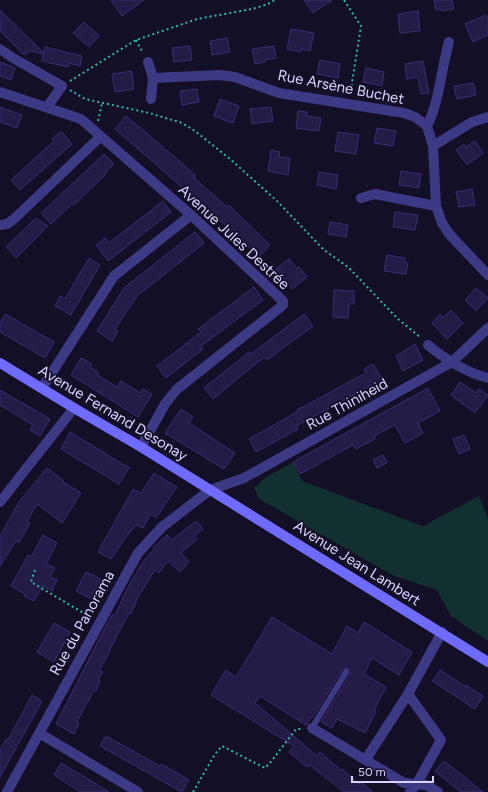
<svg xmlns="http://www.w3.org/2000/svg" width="488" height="792" font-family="Figtree,sans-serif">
<rect width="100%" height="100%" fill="#130f26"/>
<path fill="#12302f" d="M293 462 302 481 423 526 479 496 488 519V641L451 616 437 590 394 576 259 499 254 488 265 478Z"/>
<path fill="#241b47" stroke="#3b2d73" d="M111 0H144L122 16Z
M304 0H332L313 13Z
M434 0H452L454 9 442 11 441 9 436 10Z
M0 10 44 53 45 47 82 56 80 66 69 63 68 67 42 61 43 54 30 51 26 54H23L0 31Z
M418 11 420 31 400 33 398 14Z
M486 15 488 20V35L473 42 465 24Z
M84 22 99 36 89 47 73 33Z
M291 29 314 33 310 51 302 49 301 52 287 49Z
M227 38 230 52 212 55 210 41Z
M190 46 192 60 174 62 172 48Z
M274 46 276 58 265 60V62L255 64 252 49Z
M320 60 340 64 338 78 317 74Z
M423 61 429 93 421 94 418 77 407 79 405 64Z
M0 62 15 68 11 80 0 76Z
M366 68 384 72 382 86 363 82Z
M132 71 134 89 115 92 112 74Z
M473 83 476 95 457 99 454 86Z
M197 89 199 102 182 105 180 91Z
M220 99 239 106 233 123 214 116Z
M0 107 22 115 17 128 0 122Z
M271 107 273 121 252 124 250 109Z
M298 111 307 112V116L321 118 319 131 296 128Z
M126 116 170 153 196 176 194 178 227 207 229 205 270 245 259 257 214 215 115 129Z
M377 128 396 131 393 146 374 143Z
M61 131 72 144 20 190 11 180 54 141 52 139Z
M338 132 359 135 356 154 335 151Z
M475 141 483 153 467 165 456 150 464 144 466 147Z
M271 150 280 152 279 157 290 158 288 175 268 171Z
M104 154 114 164 105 173 106 174 74 205 72 204 51 224 41 213Z
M401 171 421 174 419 188 399 185Z
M319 172 338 175 336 189 317 185Z
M472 189 475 205 459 207 456 192Z
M163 201 171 212 108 261 96 245 105 238 109 243Z
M395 212 418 215 415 230 393 227Z
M36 218 48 226 16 258 6 247Z
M330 222 348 225 346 237 328 234Z
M195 232 204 243 137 296 115 329 118 331 112 341 97 331 124 288Z
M387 255 405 258V263H408L406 274 384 271Z
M89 258 100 265 71 315 55 306 60 296 65 299Z
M289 259 297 269 299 267 307 277 292 289 276 269Z
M254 287 263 300 201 346 203 349 166 378 157 366 201 332 198 329Z
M476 288 488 298 476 311 465 300Z
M334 290 354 291V304H349L348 318 333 317Z
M451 310 463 323 447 339 432 323 440 314 443 318Z
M5 314 54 342 45 358 0 332V323Z
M304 314 313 326 267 360 264 357 213 399 204 388 249 352 251 354Z
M415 344 423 360 403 371 396 356Z
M81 358 92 364 90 367 99 373 97 375 117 387 121 381 140 393 143 389 152 394 138 417 71 375Z
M373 364 383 381 373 387 372 385 296 426 298 429 256 452 249 439 297 412V410L366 373 364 369Z
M460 382 476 393 479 389 488 395 475 413 451 395Z
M428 388 440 411 418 423 423 433 405 443 395 425 374 436 375 439 358 448 356 449 353 445 300 474 293 462Z
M0 390 50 419 40 436 30 430 33 425 0 405Z
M181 409 193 417 189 423 235 453 224 469 165 433Z
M70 432 129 468 119 484 61 449Z
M464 435 470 449 459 454 453 439Z
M383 455 387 463 377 468 373 460Z
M47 468 64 481 63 482 81 493 62 523 37 504 27 521 30 523 19 543 16 541 0 566V536L19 502Z
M154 473 177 487 156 518 150 514 143 528 136 525 123 541 111 559 98 552 133 489 141 493Z
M196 521 203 529 194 536 197 539 181 553 189 562 180 572 168 561 159 573 155 570 138 597 131 614 129 613 112 645 109 653 99 671 103 672 98 680 100 681 96 691 94 690 77 722 79 723 74 734 56 724 106 626 113 614 115 615 128 587 143 562 154 549 153 548 167 535 172 540Z
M43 535 57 543 46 564 55 568 50 577 57 580 52 591 43 586 34 601 24 596 25 594 11 586 28 555 31 557Z
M86 572 101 579 91 599 76 591Z
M272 617 332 654 347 626 358 633 364 622 412 652 399 675 372 658 364 674 386 687 374 710 376 711 365 733 337 719 332 728 321 722 350 674V670L346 668 342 670 313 717 312 716 306 725 260 696 255 703 317 756 320 752 341 770 342 769 359 784 361 782 373 792H344L310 765 307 767 289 752 294 746 211 695 226 670 236 677Z
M54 623 70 632 54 662 37 652Z
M440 670 466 687V685L483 696 475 709 432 681Z
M32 695 42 701 0 777V750L6 739 8 740Z
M106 736 160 766 161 764 189 780 182 792 100 746Z
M444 761 467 779 483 792H461L452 785 435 771Z
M61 763 93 782 109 792H80L54 775Z"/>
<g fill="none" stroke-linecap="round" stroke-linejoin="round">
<path stroke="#2fb8b0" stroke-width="2" stroke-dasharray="2 3" stroke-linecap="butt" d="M344 0 361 26 350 95
M136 40 143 53
M70 81 136 40 197 19 252 9 268 4 275 0
M70 90 85 99 149 113 182 123 195 131 230 159 276 200 324 250 348 267 398 319 421 338
M98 121 102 103
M35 570 31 582 92 618
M193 792 215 754 222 746 265 768 270 763 296 729H303"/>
<path stroke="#3d3a85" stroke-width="6" d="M312 728 346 672"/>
<path stroke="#3d3a85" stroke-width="10" d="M0 49 13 58 62 86 47 107
M148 62 153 78 151 99
M153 78 219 75 235 77 279 93 404 113 415 117 427 126 433 146 436 206 442 223 450 235 488 275
M0 92 81 119 191 215 283 301V305L176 390 165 404 141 447
M427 126C440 100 441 69 449 42
M433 146 472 122 488 117
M361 198 375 194 436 206
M0 225 7 224 14 219 100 137
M428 345C446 360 465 372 488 378
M42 388 114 276 191 215
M0 502 74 408
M408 694 441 740 416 785 410 792
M312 728 404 783 426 785 438 792
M39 733 138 792
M366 759 408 694 442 632
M7 792 138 553 162 527 210 490 244 478 452 362 488 328"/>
<path stroke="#6f6bff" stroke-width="10" d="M0 363 74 408 141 447 488 662"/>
</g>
<g text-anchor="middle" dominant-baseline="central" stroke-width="3.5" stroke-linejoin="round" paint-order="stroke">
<g font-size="15" fill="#d9d4ff" stroke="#130f26">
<text transform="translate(341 87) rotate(11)">Rue Arsène Buchet</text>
<text transform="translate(234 237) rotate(43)">Avenue Jules Destrée</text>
<text transform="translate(347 404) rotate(-29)">Rue Thiniheid</text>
<text transform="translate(113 413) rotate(31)">Avenue Fernand Desonay</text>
<text transform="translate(357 563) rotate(32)">Avenue Jean Lambert</text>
<text transform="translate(82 623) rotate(-61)">Rue du Panorama</text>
</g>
</g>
<path d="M352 776v6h81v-6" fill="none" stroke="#d9d4ff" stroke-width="2"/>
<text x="358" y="776" font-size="12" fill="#d9d4ff" stroke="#130f26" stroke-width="3" paint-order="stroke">50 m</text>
</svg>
